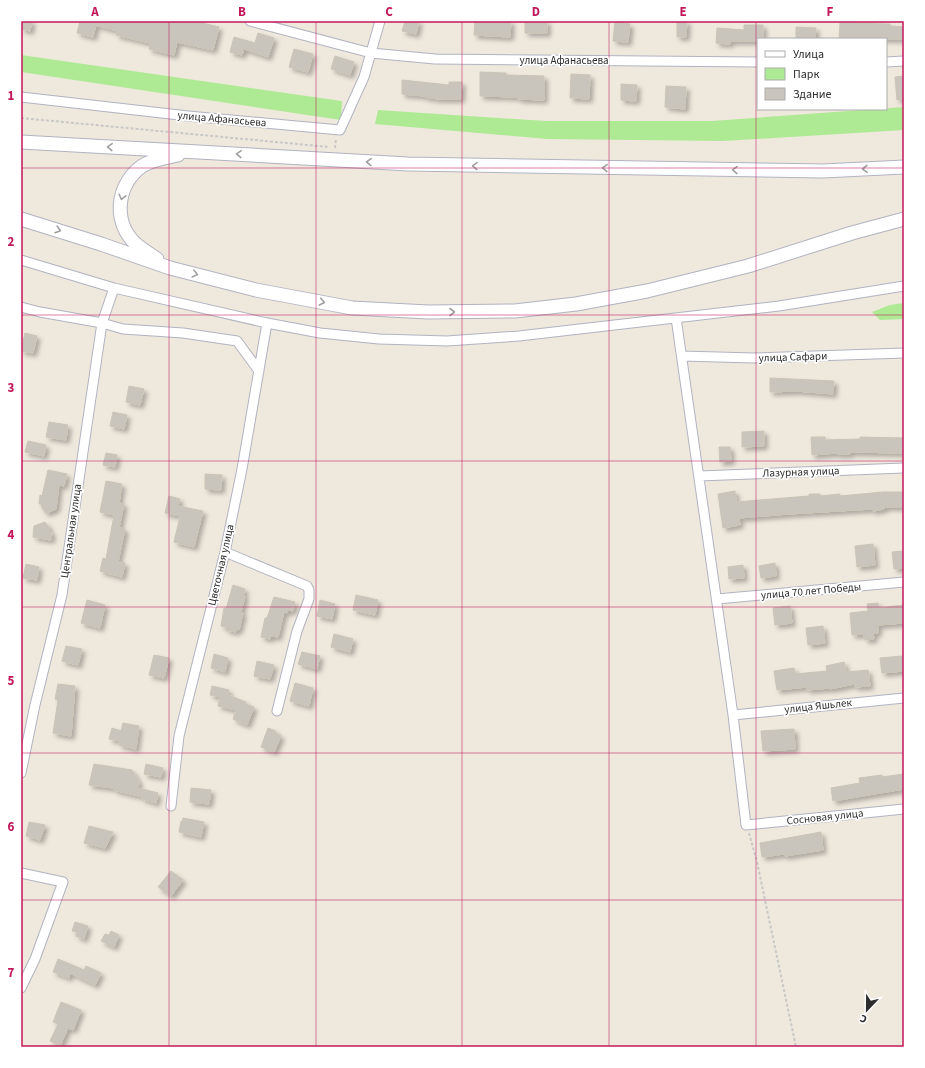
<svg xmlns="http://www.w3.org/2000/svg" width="925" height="1068" font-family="'Source Sans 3',sans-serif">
<defs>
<filter id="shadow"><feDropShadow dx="3.5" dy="3.5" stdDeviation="2" flood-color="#0004"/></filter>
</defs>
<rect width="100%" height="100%" fill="#efe8dd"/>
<path fill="#aeea94" d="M21 55 342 101 341 120 21 72Z
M904 107V130L723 141 547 139 375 124 378 110 546 121H712Z
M904 303V319L880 320 872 312 890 305Z"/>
<path fill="#cac5bc" stroke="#cac4b6" filter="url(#shadow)" d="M22 21H32L30 31 21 29Z
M80 21H194L219 27 213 50 177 42 174 55 149 49 150 43 116 35 117 31 96 25 93 37 77 33Z
M405 21H419L416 34 402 31Z
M475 21H511L510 37 474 35Z
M525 21H547V33H525Z
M677 21H687L686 37H677Z
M615 22 630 24 628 42 613 41Z
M840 23 890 24V26L904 27V39H839Z
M744 25H763V39H758V41H730V44L716 43 717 28 744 30Z
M796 27 816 28 815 39H796Z
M258 33 274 38 268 57 244 49 242 55 230 52 234 37 255 43Z
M294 49 313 54 308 72 289 67Z
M335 56 354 62 350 75 331 69Z
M480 72 506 73V75L544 76V100L518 99V97L480 96Z
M571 74 590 75 589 99 570 98Z
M904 76V99L897 100 895 77Z
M402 80 449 85V82H462L461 99H438L425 97V96L402 94Z
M621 84 637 85 636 101 621 100Z
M666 86 686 87 685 109 665 107Z
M25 333 37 336 33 353 21 351Z
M770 378 834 381 833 394 796 391 770 392Z
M129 386 144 389 140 405 126 402Z
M113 412 127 415 124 429 110 426Z
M49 422 68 425 66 440 46 437Z
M764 431V446L742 447V432Z
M811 437H825V440L860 439V437L904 438V453L850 452V454H837V453L812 455Z
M28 441 46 445 44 456 25 452Z
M719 447H730L731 461 720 462Z
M106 453 117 455 115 467 103 465Z
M48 470 67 474 64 486 59 485 56 509 46 513 42 508 41 504H39L40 495 42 496Z
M205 474 222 475 221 490 205 489Z
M106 481 122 484 119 503 124 504 119 528 125 529 118 562 125 563 122 577 100 571 103 558 106 559 114 515 100 512Z
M735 491 736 502 809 496V494H820V496L840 494V496L883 492H904V507H884V509L873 511 872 509 789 514 739 518 740 525 723 528 718 494Z
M169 496 180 499 178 506 203 511 194 547 174 542 180 516 165 513Z
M45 522 49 527V531L52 532 51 540 33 537 34 526Z
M873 544 875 565 857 567 855 546Z
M904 551V568L894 569 892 552Z
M775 563 776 576 761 578 759 566Z
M26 564 39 567 37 580 23 578Z
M743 565 744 578 729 579 728 567Z
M233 585 245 589 243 596H245L241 612 243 613 239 630 236 629V632L226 630 227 627 221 626 224 608 226 609Z
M356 595 378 600 375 615 353 610Z
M274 597 295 602 293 611 288 610 287 613 284 612 278 637 271 636 270 639 261 637 265 618H267Z
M87 600 105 605 100 628 81 623Z
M320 600 335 604 332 619 317 616Z
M878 603 879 608 904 605V623L878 625V633H873L874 639 865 640 864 634 852 635 850 613 868 611 867 604Z
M790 606 792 623 775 625 773 608Z
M823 626 825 643 808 645 806 628Z
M334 634 353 639 350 652 331 647Z
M66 646 82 649 78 665 62 661Z
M302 652 320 656 317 669 298 664Z
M214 654 228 658 225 672 211 668Z
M154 655 169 658 164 678 149 675Z
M903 656 904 671 882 673 880 658Z
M257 661 274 665 270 679 254 676Z
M844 662 846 672 868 670 870 686 855 687V684L830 689V688L807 690V687L777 690 774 671 794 668 795 674 827 671 826 666Z
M295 683 313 688 309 706 290 701Z
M58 684 75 686 71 736 53 733 58 700 55 699Z
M212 686 229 690 228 695 246 702 245 704 254 707 247 725 233 719 236 710 218 706 220 697 210 695Z
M123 723 139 726 136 749 119 745 120 741 109 739 112 728 121 731Z
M268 728 276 731 275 733 281 736 274 752 261 747Z
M794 729 795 749 763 751 761 731Z
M94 764 132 770 139 782 138 788 158 793 156 803 142 799 143 797 114 790V788L89 785Z
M146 764 163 768 161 777 144 774Z
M904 774V789L833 801 831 788 860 783 859 778 882 775V777Z
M191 788 211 790 209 804 190 802Z
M183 818 204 822 201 837 179 832 181 821 182 822Z
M29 822 45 825 40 840 26 836Z
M89 826 113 832 105 848 84 843Z
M821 832 823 850 785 856 784 854 762 857 760 843Z
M171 871 183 880 171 896 158 887Z
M75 922 88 926 84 939 76 936 77 932 72 931Z
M111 931 119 935 114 947 101 941 105 934 109 935Z
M58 959 84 970 86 966 101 973 95 985 70 973 69 978 53 972Z
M61 1002 81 1010 73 1030 68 1028 60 1046 50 1041 58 1024 53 1022Z"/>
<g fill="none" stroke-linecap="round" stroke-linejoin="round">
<defs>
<path id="street" d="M250 21 371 53 435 59 758 62
M886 62 904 61
M21 97 188 116 340 130 364 77 380 21
M21 260 114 288 267 323 320 333 379 339 447 341 519 336 779 306 904 286
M21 307 40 312 102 323 123 329 183 333 237 341 259 371
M676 318 733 715 746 825 904 809
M682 356 753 358 904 353
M699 476 904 468
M225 552 307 586 309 590V599L297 631 277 711
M717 599 904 582
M733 715 904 698
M21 773 35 705 62 595 102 323 114 288
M171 806 179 736 225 552 242 469 267 323
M21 873 63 882 35 959 21 988"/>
<path id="secondary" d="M21 142 408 164 823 171 904 167
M21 219 101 244 170 268 256 290 352 308 428 312 515 311 576 304 647 291 748 266 852 233 904 219
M157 259C150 254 143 250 137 245 112 223 116 185 142 166 153 159 165 158 178 155"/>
</defs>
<use href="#street" stroke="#b1b3c1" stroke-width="11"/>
<use href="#secondary" stroke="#b1b3c1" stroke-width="15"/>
<path stroke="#c8c8c8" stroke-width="2" stroke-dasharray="3 2" stroke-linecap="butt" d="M21 118 329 147
M335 148 336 139
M749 833 757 862 796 1047"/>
<use href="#street" stroke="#fff" stroke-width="9"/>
<use href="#secondary" stroke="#fff" stroke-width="13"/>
</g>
<defs><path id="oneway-chevron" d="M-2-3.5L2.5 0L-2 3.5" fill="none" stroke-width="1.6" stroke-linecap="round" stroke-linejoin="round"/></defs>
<g stroke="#a0a0a0">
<use href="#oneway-chevron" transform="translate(110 147) rotate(-177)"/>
<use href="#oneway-chevron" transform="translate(239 154) rotate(-176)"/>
<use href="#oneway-chevron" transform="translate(369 162) rotate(-177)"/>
<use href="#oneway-chevron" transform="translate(475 166) rotate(-179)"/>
<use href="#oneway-chevron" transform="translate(605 168) rotate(-179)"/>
<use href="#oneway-chevron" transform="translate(865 169) rotate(178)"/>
<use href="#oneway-chevron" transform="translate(735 170) rotate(-179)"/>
<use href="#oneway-chevron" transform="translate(122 197) rotate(103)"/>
<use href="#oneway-chevron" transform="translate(58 230) rotate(17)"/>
<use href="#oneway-chevron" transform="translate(195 274) rotate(14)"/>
<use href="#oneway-chevron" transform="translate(322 302) rotate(11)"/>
<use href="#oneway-chevron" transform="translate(452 312)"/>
</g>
<path fill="none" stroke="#c2185b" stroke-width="1" stroke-opacity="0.55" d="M169 21V1047M316 21V1047M462 21V1047M609 21V1047M756 21V1047M21 168H904M21 315H904M21 461H904M21 607H904M21 753H904M21 900H904"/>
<g text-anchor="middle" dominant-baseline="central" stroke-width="3.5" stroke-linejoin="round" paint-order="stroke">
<g font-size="11" fill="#2c2c2c" stroke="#fff">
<text x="564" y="60">улица Афанасьева</text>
<text transform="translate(222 119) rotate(5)">улица Афанасьева</text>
<text transform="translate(793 357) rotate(-2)">улица Сафари</text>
<text transform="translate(801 472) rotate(-2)">Лазурная улица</text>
<text transform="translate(71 531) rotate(-82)">Центральная улица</text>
<text transform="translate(221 565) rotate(-77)">Цветочная улица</text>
<text transform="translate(811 591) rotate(-5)">улица 70 лет Победы</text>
<text transform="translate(818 706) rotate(-6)">улица Яшьлек</text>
<text transform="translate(825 817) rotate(-6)">Сосновая улица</text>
</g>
</g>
<rect width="925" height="1068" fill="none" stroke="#ffffff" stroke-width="44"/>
<rect x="757" y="38" width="130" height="72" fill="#ffffff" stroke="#ababab"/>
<rect x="765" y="51" width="20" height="6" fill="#ffffff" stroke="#ababab"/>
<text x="793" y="58" font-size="12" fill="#2c2c2c">Улица</text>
<rect x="765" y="68" width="20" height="12" fill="#aeea94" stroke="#ababab"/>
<text x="793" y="78" font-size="12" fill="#2c2c2c">Парк</text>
<rect x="765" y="88" width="20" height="12" fill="#cac5bc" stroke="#ababab"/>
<text x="793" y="98" font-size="12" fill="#2c2c2c">Здание</text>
<g transform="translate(867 1010) rotate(202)" stroke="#ffffff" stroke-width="3" paint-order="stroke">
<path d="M0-3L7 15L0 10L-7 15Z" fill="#2c2c2c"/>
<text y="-6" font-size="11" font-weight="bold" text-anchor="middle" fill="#2c2c2c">С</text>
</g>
<rect x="22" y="22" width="881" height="1024" fill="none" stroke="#c2185b" stroke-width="1.5"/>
<g font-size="13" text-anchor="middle" font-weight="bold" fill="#c2185b">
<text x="95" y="16">A</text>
<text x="242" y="16">B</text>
<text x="389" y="16">C</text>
<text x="536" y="16">D</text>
<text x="683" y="16">E</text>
<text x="830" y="16">F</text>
<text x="11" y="100">1</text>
<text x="11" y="246">2</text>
<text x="11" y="392">3</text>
<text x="11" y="539">4</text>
<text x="11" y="685">5</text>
<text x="11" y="831">6</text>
<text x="11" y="977">7</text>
</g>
</svg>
